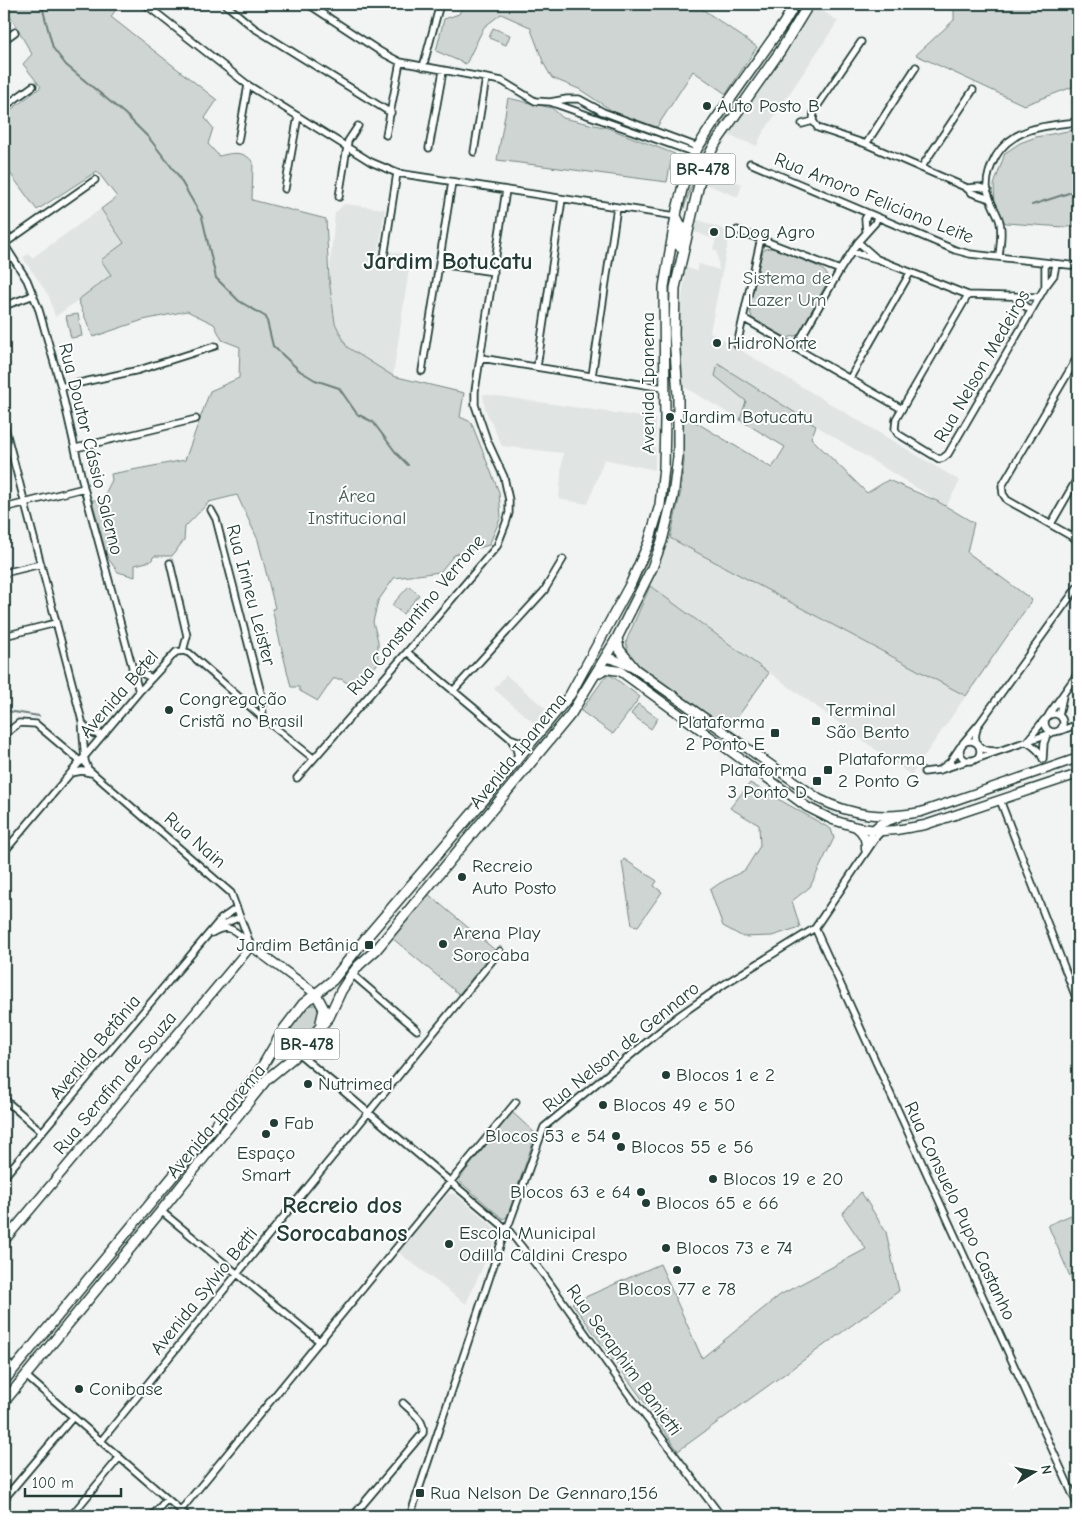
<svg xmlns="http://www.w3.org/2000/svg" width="1082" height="1520" font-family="'Comic Neue',sans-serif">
<rect width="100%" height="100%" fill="#f2f3f3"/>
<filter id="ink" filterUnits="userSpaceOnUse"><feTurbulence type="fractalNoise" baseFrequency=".02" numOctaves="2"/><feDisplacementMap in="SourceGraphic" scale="10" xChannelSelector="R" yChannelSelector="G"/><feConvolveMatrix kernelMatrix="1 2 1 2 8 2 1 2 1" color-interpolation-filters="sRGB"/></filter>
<g filter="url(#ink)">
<path fill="#e0e4e3" d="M815 6 838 21 761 136 757 146 725 134Z
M706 170 742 184 738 197 703 183Z
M344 204 385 209 377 259 387 261 389 252 411 255 393 376 347 347 335 323 329 279 335 213Z
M101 209 124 243 112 275 55 317 49 296 23 258 28 254 32 258Z
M696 219 730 232 710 332 960 481 946 506 718 365 715 376 746 401 740 420 681 385 680 315 686 267 696 271 699 264 719 270 717 251 713 249 716 240 693 231Z
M483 394 656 419 655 470 604 459 588 504 559 499 563 453 502 446 485 409Z
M670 538 966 696 911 775 650 586Z
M506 675 546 709 535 724 494 689Z
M448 1194H455L495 1228 497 1232 496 1237 466 1304 398 1252Z"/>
<path fill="#ced5d3" stroke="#768984" d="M4 4H119L111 17 217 100 205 118 213 128 208 144 219 156C232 153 243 150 253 162L252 200 326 219 329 279 335 323 347 347 393 376 464 393 460 417 471 422 499 492 501 517 489 545 454 555 440 572 394 578 378 601 373 622 378 641V663L357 689 341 679H333L318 701 300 691 299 687H291L272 609 275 608 258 540 237 495 209 502 185 527 184 540 172 556H154L151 561 135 565V577L118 572 107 557 92 500H102L112 480 111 474 185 460 210 391 239 378 240 347 222 340 214 324 187 311 143 320 93 337 78 300 111 275 101 260 124 243 101 209 117 197 97 171 37 210 4 165V115L41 87 23 64 32 54 4 6Z
M463 4H695L757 47 726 94 693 71 657 127 614 112 579 89 552 78 544 64 530 27 501 14 484 27 466 64 436 51 444 19 459 14Z
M954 4H1078V85L1024 105 916 55 954 20Z
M493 28 510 35 506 45 489 38Z
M508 98 552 108 563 118 608 128 675 154 672 156 667 182 497 160Z
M735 100 739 102C731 113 723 124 716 135 700 158 692 185 683 211L682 210C685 198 687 186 691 175 701 148 718 124 735 100Z
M1078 129V226L1064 227 1006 223 1002 219 995 203 994 185 1005 153 1020 143 1036 137Z
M770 248H775L819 267C825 271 828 274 828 281L798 335 787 338 752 318 749 307 762 253 765 249Z
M78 314 82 336 71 338 66 316Z
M718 364 816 426 811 438 867 493 888 480 937 501 974 523 967 552 1032 600 966 696 670 538 681 491 684 462 682 414 772 468 785 447 740 420 746 401 715 376Z
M409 586 419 595 403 614 392 605Z
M650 586 769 673 729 729 636 663C630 655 625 649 627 639Z
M609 675 612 676 640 697 613 734 581 711 605 677Z
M638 704 658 718 651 729 631 714Z
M750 783 831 829 834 838 810 887 792 901 800 927 772 936 743 937 723 926 710 890 720 883 745 870 760 846 759 825 730 808Z
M624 859 657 881 654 886 662 892 638 926 632 925 622 862Z
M428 894 495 950 459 994 392 938Z
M311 1005H315L320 1008 319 1020 304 1042 298 1043 291 1042 289 1037 288 1029 306 1007Z
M512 1112 536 1134 507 1217 503 1219 459 1181 460 1178Z
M861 1192 886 1232 899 1291 678 1451 645 1403 572 1303 660 1264 702 1358 780 1295 866 1249 842 1214Z
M1078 1212V1295L1048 1225Z"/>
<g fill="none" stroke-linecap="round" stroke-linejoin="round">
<path stroke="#6d807b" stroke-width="2" d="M39 4 43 10 53 48 66 65 125 114 149 138 177 174 202 217 216 278 239 301 266 317 273 346 300 371 315 380 339 388 357 414 373 422 397 454 408 465
M1032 205 1078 190
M4 708 7 711 39 716"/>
<defs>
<path id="street" d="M145 4 248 85 371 162 397 173 676 216
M225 4 254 28 391 113
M308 4 381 52 400 62 502 81 535 101 550 102 567 99H579L603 112 698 147
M4 40 15 32
M423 67 440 4
M550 102 695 153
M4 107 33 86
M813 121 818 128 866 144 965 187 972 193 990 199
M813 121 814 111 861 42
M802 124 813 121
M386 135 400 62
M238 141 248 85
M866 144 916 67
M429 148 443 71
M474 152 486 78
M750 163 955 250 970 254 1078 266
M921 168 973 90
M967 188 979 187 988 190
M285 189 298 116
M339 197 348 141 358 126
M737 230 840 270
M866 231 865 219 868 214
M858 242 875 257
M4 244 27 280 39 310 61 387 84 488 139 692
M4 244 95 180
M852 252 877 259 968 295 1039 297
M384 257 397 173
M999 257C1000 245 1003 230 999 219 995 208 987 198 987 186 987 176 991 165 996 156 1013 127 1048 125 1078 122
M1045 263V287
M440 264 494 272
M968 295 896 419 895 429 898 434 939 459 943 458 948 454 1045 287 1054 275 1056 264
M1013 296 1031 311
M4 306 34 295
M743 318 902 409
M737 345 761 238
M795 348 840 270 858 242 875 223 877 218
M1078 356 1002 486 1003 494 1007 500 1078 540
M481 358 664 388
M537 367 562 199
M422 371 452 182
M592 376 617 207
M850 378 910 273
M61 387 139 370 215 346
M4 424 82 721 85 761 88 769 231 893 251 946
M76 448 196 419
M4 508 84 488
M211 510 216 519 262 697 263 718
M1051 524 1078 477
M170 563 187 636 183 651
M4 573 41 564
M4 636 56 623
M183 651 189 653 263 718 313 758
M407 652 510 738 516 747 518 757
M132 669 152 678
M453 691 544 591 563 559
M1045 723a9 9 0 1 1 18 0a9 9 0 1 1-18 0Z
M1049 714 1078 673
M1059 715 1063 696
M84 725C89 734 97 736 105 733
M977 729C972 743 980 751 995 751
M1060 731 1078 724
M4 735 19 723 36 724 81 762
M510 738 521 742 530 743
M1028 740 1044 720
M960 751a10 10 0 1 1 20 0a10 10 0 1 1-20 0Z
M1027 742C1034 746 1040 751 1043 759L1044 743 1047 735
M963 743 979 724 1078 586
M973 760 1054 732
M942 768 950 762 960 747
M924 772 940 770 970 760
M71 773 82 771 91 773
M297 778 407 652 497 546 506 523 509 513V500L504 477 487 440 475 405V391L506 190
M1000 800 1078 1003
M867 847 873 830
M4 852 139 692 176 652 183 651
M219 926 240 917
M815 928 1078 1506
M212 933C230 922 237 932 250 945
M352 974 417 1030
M298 1053 510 1232 544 1275 630 1396 721 1516
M4 1099 42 1132
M4 1177 221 919 234 910 238 911
M161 1211 319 1341
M4 1359 14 1368
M26 1376 187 1516
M101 1441 500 951
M4 1499 73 1417
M181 1510 516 1102
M71 1516 119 1458
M152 1516 167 1499
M353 1516 423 1433C425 1420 412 1412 403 1403
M410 1516 504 1234 509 1224 544 1127 677 1017 723 985 815 928 877 836 882 831"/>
<path id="secondary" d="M605 658 613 659 634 668 819 799C853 816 884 819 921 812L1078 758
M595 675 606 669 620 671 807 807 833 820 856 827 882 831 896 830 925 825 1078 774
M856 827C864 833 866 839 866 849
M873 830 880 824 898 817
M4 1241 251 946 316 994"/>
<path id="primary" d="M676 216 681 226 679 246
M617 638 619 649 634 668
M316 994 324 1009 321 1022
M284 1029C284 1041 289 1046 298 1053
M4 1381 259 1072 284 1029 303 1004 333 980 365 939 488 795 570 695 631 583 649 542 660 505 664 468 665 419 664 287 677 210 687 169 698 147 714 122 784 23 795 4
M4 1402 161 1211 267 1079 294 1057 329 1017 341 991 352 974 359 965 376 950 571 714 617 638 652 568 662 541 673 497 678 457V396L674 334 675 288 703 167 715 144 781 50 809 4"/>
</defs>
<use href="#street" stroke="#1f3d34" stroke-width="9"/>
<use href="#secondary" stroke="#1f3d34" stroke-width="11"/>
<use href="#primary" stroke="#1f3d34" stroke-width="12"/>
<use href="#street" stroke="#fff" stroke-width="5.5"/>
<use href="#secondary" stroke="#fff" stroke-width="8"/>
<use href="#primary" stroke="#fff" stroke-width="9"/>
</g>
</g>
<g fill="#1f3d34" stroke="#fff" stroke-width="2">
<circle cx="707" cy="106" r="5"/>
<circle cx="714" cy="232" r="5"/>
<circle cx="717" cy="343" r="5"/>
<circle cx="670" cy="417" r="5"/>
<circle cx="169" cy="710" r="5"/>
<rect x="811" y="716" width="10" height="10" rx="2.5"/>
<rect x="770" y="728" width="10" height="10" rx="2.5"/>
<rect x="823" y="765" width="10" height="10" rx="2.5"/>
<rect x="812" y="776" width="10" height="10" rx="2.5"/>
<circle cx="462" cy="877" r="5"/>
<circle cx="443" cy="944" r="5"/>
<rect x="364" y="940" width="10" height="10" rx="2.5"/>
<circle cx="666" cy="1075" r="5"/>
<circle cx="308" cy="1084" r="5"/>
<circle cx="603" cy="1105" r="5"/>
<circle cx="274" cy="1123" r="5"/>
<circle cx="266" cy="1134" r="5"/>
<circle cx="616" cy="1136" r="5"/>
<circle cx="621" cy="1147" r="5"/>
<circle cx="713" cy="1179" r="5"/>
<circle cx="641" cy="1192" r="5"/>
<circle cx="646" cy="1203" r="5"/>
<circle cx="449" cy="1244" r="5"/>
<circle cx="666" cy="1248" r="5"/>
<circle cx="677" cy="1270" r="5"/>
<circle cx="79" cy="1389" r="5"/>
<rect x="415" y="1488" width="10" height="10" rx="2.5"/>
</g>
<g text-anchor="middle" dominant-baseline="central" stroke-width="4" stroke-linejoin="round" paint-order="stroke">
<g fill="#fff" stroke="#627771" stroke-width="1">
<rect x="670.5" y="153.5" width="65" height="31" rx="4"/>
<rect x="274.5" y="1028.5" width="65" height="31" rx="4"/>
</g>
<g font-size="18" font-weight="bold" fill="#1f3d34">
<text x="703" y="169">BR-478</text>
<text x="307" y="1044">BR-478</text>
</g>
<g font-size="19" fill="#1f3d34" stroke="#fff" text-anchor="start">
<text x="717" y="106">Auto Posto B</text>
<text x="724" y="232">D.Dog Agro</text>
<text x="727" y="343">HidroNorte</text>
<text x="680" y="417">Jardim Botucatu</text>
<text x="179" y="699">Congregação<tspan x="179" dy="22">Cristã no Brasil</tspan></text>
<text x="826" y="710">Terminal<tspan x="826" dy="22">São Bento</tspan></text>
<text x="765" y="722" text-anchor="end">Plataforma<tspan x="765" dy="22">2 Ponto E</tspan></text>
<text x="838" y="759">Plataforma<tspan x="838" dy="22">2 Ponto G</tspan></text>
<text x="807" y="770" text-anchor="end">Plataforma<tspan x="807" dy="22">3 Ponto D</tspan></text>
<text x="472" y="866">Recreio<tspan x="472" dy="22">Auto Posto</tspan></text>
<text x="453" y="933">Arena Play<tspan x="453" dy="22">Sorocaba</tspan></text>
<text x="359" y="945" text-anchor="end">Jardim Betânia</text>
<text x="676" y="1075">Blocos 1 e 2</text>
<text x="318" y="1084">Nutrimed</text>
<text x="613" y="1105">Blocos 49 e 50</text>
<text x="284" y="1123">Fab</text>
<text x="606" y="1136" text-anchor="end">Blocos 53 e 54</text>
<text x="631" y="1147">Blocos 55 e 56</text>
<text x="266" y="1153" text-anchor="middle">Espaço<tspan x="266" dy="22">Smart</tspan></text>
<text x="723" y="1179">Blocos 19 e 20</text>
<text x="631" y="1192" text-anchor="end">Blocos 63 e 64</text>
<text x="656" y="1203">Blocos 65 e 66</text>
<text x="459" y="1233">Escola Municipal<tspan x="459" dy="22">Odilla Caldini Crespo</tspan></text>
<text x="676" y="1248">Blocos 73 e 74</text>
<text x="677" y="1289" text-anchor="middle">Blocos 77 e 78</text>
<text x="89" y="1389">Conibase</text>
<text x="430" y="1493">Rua Nelson De Gennaro,156</text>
</g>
<g font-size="19" fill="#1f3d34" stroke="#fff">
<text transform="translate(874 198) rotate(22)">Rua Amoro Feliciano Leite</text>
<text transform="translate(982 366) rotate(-60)">Rua Nelson Medeiros</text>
<text transform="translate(648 383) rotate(-90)">Avenida Ipanema</text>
<text transform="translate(91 449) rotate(76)">Rua Doutor Cássio Salerno</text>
<text transform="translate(251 595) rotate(75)">Rua Irineu Leister</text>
<text transform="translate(416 615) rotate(-50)">Rua Constantino Verrone</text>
<text transform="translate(119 694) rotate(-49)">Avenida Betel</text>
<text transform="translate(518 751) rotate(-51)">Avenida Ipanema</text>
<text transform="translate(195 840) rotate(41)">Rua Nain</text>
<text transform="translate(95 1047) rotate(-50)">Avenida Betânia</text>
<text transform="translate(621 1047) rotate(-39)">Rua Nelson de Gennaro</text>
<text transform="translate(115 1083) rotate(-50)">Rua Serafim de Souza</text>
<text transform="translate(216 1121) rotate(-50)">Avenida Ipanema</text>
<text transform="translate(960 1211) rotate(65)">Rua Consuelo Pupo Castanho</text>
<text transform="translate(204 1291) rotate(-51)">Avenida Sylvio Betti</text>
<text transform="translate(624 1360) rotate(54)">Rua Seraphim Banietti</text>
</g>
<g font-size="19" fill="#425b54" stroke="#fff">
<text x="787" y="278">Sistema de<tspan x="787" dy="22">Lazer Um</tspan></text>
<text x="357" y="496">Área<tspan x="357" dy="22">Institucional</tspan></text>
</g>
<g font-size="24" font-weight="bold" fill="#1f3d34" stroke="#fff">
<text x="448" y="261">Jardim Botucatu</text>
<text x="342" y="1205">Recreio dos<tspan x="342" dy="28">Sorocabanos</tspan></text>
</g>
</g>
<rect width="1082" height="1520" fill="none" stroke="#fff" stroke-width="20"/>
<rect x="10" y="10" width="1062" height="1500" fill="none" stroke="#1f3d34" stroke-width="2" filter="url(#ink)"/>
<g transform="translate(1034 1472) rotate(80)" stroke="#ffffff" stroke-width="4" paint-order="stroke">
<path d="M0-4L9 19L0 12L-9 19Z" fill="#1f3d34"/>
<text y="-8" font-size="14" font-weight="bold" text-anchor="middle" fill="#1f3d34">N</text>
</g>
<path d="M25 1488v8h96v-8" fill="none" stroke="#1f3d34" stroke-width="2.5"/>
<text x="32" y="1488" font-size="15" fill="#1f3d34" stroke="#ffffff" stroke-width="4" paint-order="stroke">100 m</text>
</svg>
